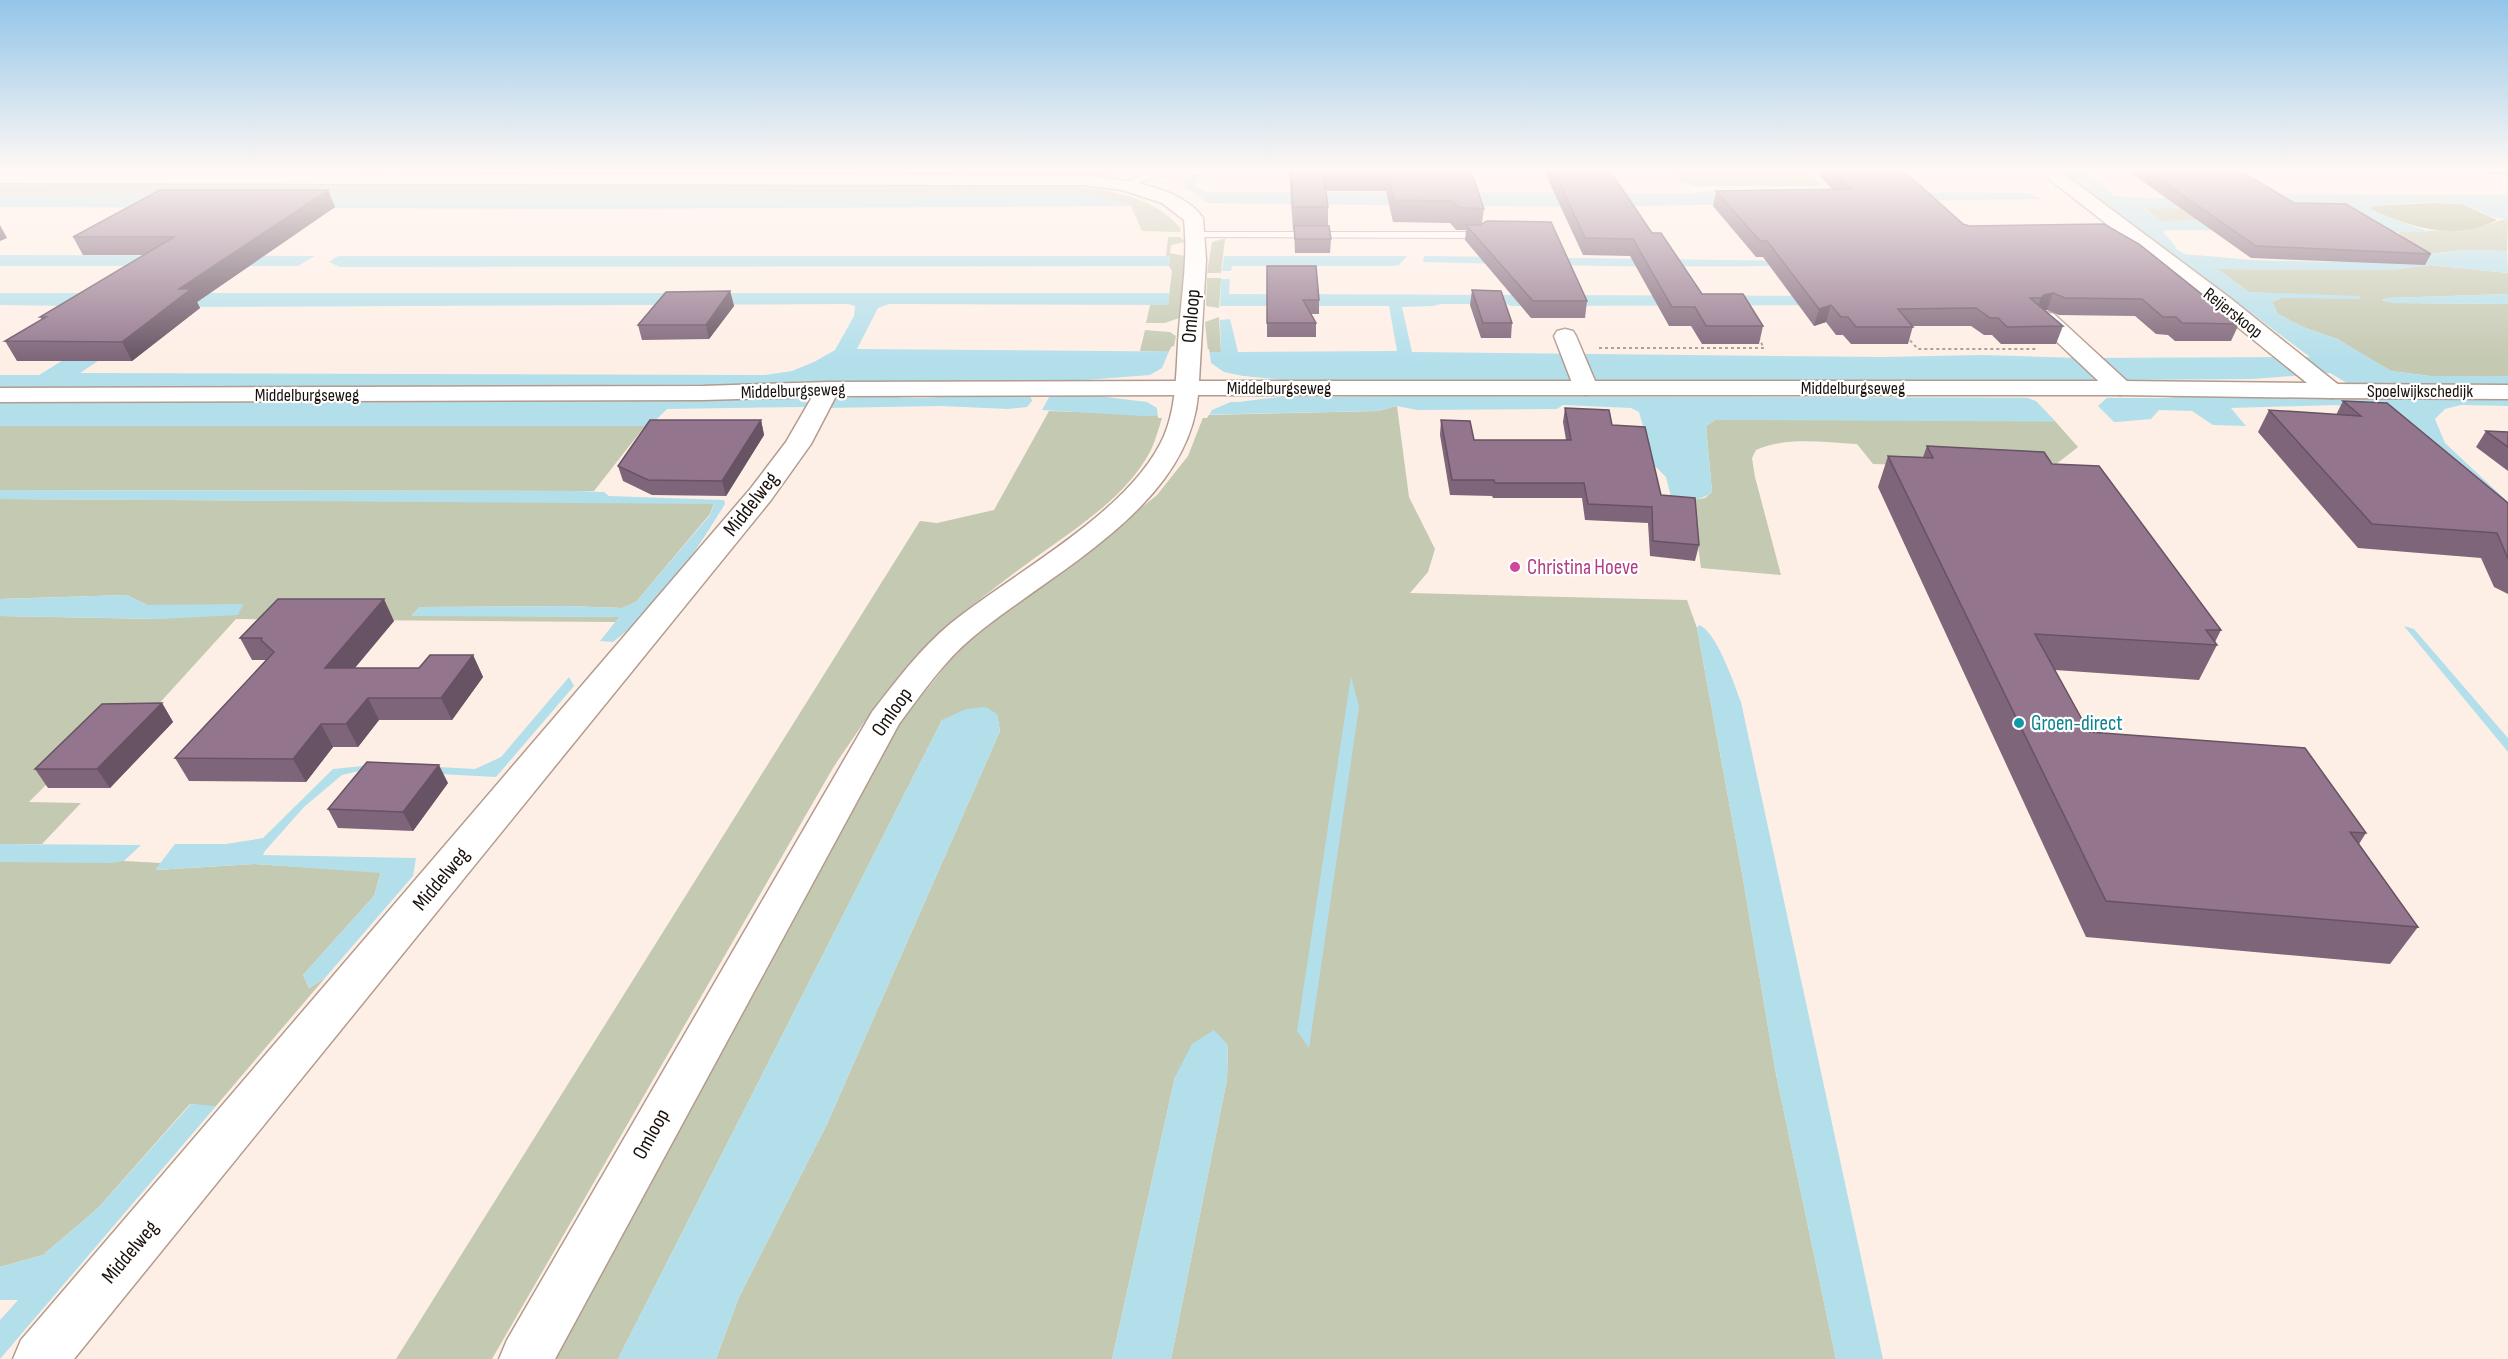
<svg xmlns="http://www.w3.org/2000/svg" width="2508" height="1359" font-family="'Sofia Sans Condensed',sans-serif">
<rect width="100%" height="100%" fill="#feefe6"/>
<path fill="#c4c9b2" d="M0 171H1134L1103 175 0 176Z
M1673 171H1806L1823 186H1696L1680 181Z
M0 182 1049 183C1095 189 1151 191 1181 229L1180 232 1142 231 1131 206 1092 194H0Z
M2245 206 2258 220 2161 221 2144 208Z
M2508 218 2507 251 2465 250 2421 255 2398 232 2454 230 2487 225Z
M1168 237H1180L1185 242 1171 245 1170 253 1185 256 1179 318 1165 323H1146L1150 305H1168L1172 271 1169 266 1170 256H1166Z
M1230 237 1225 239 1221 273H1207L1212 242Z
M2430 265 2508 273V294L2387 298 2382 300 2395 303 2508 304V376H2430L2391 371 2337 339 2303 327 2278 314 2272 302 2281 298 2306 296 2249 292 2217 269 2389 270Z
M1207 278H1221L1219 308 1206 306Z
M1219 317 1221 352H1208L1205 322Z
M1145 330 1170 332 1176 336 1174 346 1171 347 1170 352 1140 351Z
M1397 406 1409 497 1435 549 1428 572 1410 593 1687 600 1697 628 1742 873 1776 1074 1836 1359H1171L1227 1079 1228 1045 1175 1077 1112 1359H716L739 1297 827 1124 1000 731 997 714 942 720 618 1359H551L873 767 906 715 948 663 971 639 1019 597 1102 540 1157 495 1188 456 1204 415 1378 411Z
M1049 411 1163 415C1159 427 1156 439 1151 450 1128 494 1085 522 1046 550 1012 574 979 599 948 626 902 666 867 717 833 768L492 1359H396L920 521 937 523 994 510Z
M1742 419 2054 420 2078 447 2050 469 1873 464 1857 444C1824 443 1787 436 1756 450L1752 458 1755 477 1781 575 1701 568 1692 500 1705 498 1712 492 1706 426 1715 420Z
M0 426H645L594 491 0 490Z
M0 499 714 503 710 514 636 602 622 608 566 606 420 607 412 615 620 617 616 622 236 619 146 718H113L29 802 81 803 42 844H0V616L159 619 243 605H147L127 595 0 599Z
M124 861 161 863 156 870 254 864 381 872 374 896 303 975 309 988 325 978 48 1303 215 1107 190 1104 98 1208 43 1255 0 1267V862Z"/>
<path fill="#adb491" d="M2432 203 2462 204 2497 220C2455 242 2409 227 2370 209L2373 206Z"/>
<path fill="#b3dfeb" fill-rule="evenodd" d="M2062 171H2085L2115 196 2149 198H2221L2270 194 2508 195V218C2490 221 2481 209 2464 205 2435 199 2402 204 2373 206L2370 209 2390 218 2430 232 2166 230 2163 232 2176 247 2175 248 2184 254 2252 260 2332 262 2392 260 2465 250 2507 251 2508 273 2430 265 2389 270 2218 269 2249 292 2359 296 2361 299 2281 298 2272 302 2278 314 2303 327 2337 339 2391 371 2430 376H2508V386H2352L2330 373 2252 379 2125 380 1276 381 1234 375 1082 381H808L658 390 245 389C215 381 184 390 153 391 102 392 51 391 0 391V375H39L149 307 0 305V293H1170L1168 305 889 304 878 308 857 349 1221 352 1220 320 1230 319 1238 352 1397 351 1389 306H1220L1221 279H1230L1229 294 1903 296 1870 305 1511 306 1507 304H1441L1433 306 1402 307 1412 352 1881 357 1983 355 2080 358 2310 357ZM2245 206 2258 220 2161 221 2144 209ZM848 304 855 306 854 316 835 350 814 362 792 371 765 375 80 373 179 307Z
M1185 177H1197L1196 187 1207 192 1693 193 1710 191 2021 193H2028L2040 199 1582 207 1272 204 1208 203 1185 187Z
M181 193 1092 194 1131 206 600 209 0 207V194Z
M0 255 315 256 298 266H0Z
M338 256H1170L1169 266 340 267 329 262Z
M1224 256H1407L1399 265 1394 266H1232L1231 271H1222Z
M1424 256 1884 262C1730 270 1577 266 1423 262Z
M2508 294V304L2395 303 2382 301 2387 298Z
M954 394 1030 395 1032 401 1027 407 1008 409 941 406 827 408 835 399C851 398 871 394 887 396 910 398 932 400 954 394Z
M1075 395 1238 402 1279 397 1427 396 2168 398 2187 395H2302L2315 398 2334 396 2508 395V406L2461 405 2445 409 2435 419 2445 443 2508 502V530L2375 411 2336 405 2231 408 2246 426 2213 425 2192 411 2159 410 2151 419 2116 422 1715 420 1706 426 1712 492C1699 503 1686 499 1671 497L1666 477 1653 464 1639 412 1631 408 1563 405 1557 409 1417 410 1397 406 1378 411 1143 416 1042 410 1049 397Z
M805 397 807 403 805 407 667 409 650 426H0V402Z
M0 490 577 491 604 492 609 496 724 500 725 504C695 553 659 607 613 642L600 641 619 617 411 616 420 607 566 606 622 608 636 602 710 515 714 504 0 499Z
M127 595 147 605 243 604 238 615 159 619 0 616V599Z
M1699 625C1717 632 1734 684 1741 702L1883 1359H1836L1776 1074 1742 873 1697 628Z
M2404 626 2414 629 2508 738V752Z
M1351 676 1359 707 1309 1048 1297 1031Z
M569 677 574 686 496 777 363 770 342 775 304 807 265 851 263 855 416 858 413 876 325 978 309 988 303 975 374 896 381 873 254 864 155 870 175 844H226L263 838 333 769 383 764 475 769 501 757Z
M986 707 997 714 1000 731 827 1124 739 1297 716 1359H618L942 720 966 709Z
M0 844 141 845 124 861 111 863 0 862Z
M1214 1030 1228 1045 1227 1079 1171 1359H1112L1175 1077 1192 1044Z
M191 1104 216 1106 0 1359V1320L18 1300H0V1267L43 1255 98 1208Z"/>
<path fill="#feefe6" d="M1170 349H1209L1211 363 1224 372 1243 376 1295 381V383L1234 378 1149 379 1084 384 1085 380 1150 375 1162 368Z
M1082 394 1238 399 1279 394 1296 395 1233 401 1212 410 1207 418H1158L1157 408 1147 402Z
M2019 395H2110L2098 406 2117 425 2057 423 2036 401Z"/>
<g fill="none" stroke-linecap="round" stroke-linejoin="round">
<defs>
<path id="lane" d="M1153 171H1236L1231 174 1159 176 1124 188 1119 185Z
M1196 232H1478L1484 235 1478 238 1192 237V233Z"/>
<path id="street" d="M2046 312 2054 314 2129 383 2132 388 2129 393 2120 395 2111 393 2038 324 2035 319 2038 314Z
M1565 329 1573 331 1576 336 1598 388 1595 393 1586 395 1577 393 1574 388 1554 336 1557 331Z
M1185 381 1194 383 1197 388 1194 393 1185 395 836 396 811 444 771 500 74 1359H13L21 1340 751 488 786 442 812 397 703 400 0 402V388L703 386 828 382Z
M2331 384 2508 385V399L2331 398 2322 396 2319 391 2322 386Z"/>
<path id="secondary" d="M2039 171H2060L2230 298 2340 386 2343 391 2340 396 2331 398 2120 395H1198C1188 508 1051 572 973 637 944 661 922 693 899 724L555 1359H499L507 1340 872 712C896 681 920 649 950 624 1014 572 1131 512 1164 436 1178 404 1176 363 1179 329 1182 292 1188 257 1184 220L1162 203 1122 190 1083 185 0 183V173L1083 175C1120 179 1180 185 1203 218L1206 260 1199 381H2120L2307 383 2214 308Z"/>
</defs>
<use href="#lane" stroke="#b39b8e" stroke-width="2"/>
<use href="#street" stroke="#b39b8e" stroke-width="3"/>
<use href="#secondary" stroke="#b39b8e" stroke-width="3"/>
<path stroke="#a89b94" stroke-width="2" stroke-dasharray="3 3" stroke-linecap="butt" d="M1906 336 1918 349H2037
M1599 348H1764L1758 337"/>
<use href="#lane" fill="#fff" fill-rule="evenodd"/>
<use href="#street" fill="#fff" fill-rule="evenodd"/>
<use href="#secondary" fill="#fff" fill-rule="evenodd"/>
</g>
<path fill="#7e6579" d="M1289 171H1471L1484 209 1482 223 1587 301 1585 318H1531L1465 240 1466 230H1456L1450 223 1393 222 1386 191H1326L1328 207V226L1331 239 1330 253H1295L1294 230H1293Z
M1544 171H1610L1652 233 1702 294 1763 326 1759 344H1702L1691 326H1669L1630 256 1583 255Z
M1815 171H1904L1963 224 2239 324 2231 341H2175L2168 335 2156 334 2135 316 2059 315 2047 310H2044L2063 326 2056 344H2001L1992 335H1984L1971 326H1913L1908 344H1851L1843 335H1836L1826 322 1814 326 1763 257H1756L1713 206 1716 191 1832 189Z
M2128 171H2241L2294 203 2431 254 2425 265 2251 258Z
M2487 171H2508V175H2494Z
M328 190 335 207 197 302 200 308 132 361H17L5 341 42 320 40 317 144 255H83L73 237Z
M1267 266 1319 300V314H1311L1316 323V337H1267Z
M1472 290 1512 323 1511 338H1481L1470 305Z
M730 291 734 306 709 339 642 340 638 325Z
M2343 401 2508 503V594L2494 587 2481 558 2358 548 2258 432 2269 410 2336 415Z
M1565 408 1612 425 1661 495 1699 545 1695 561 1650 556 1648 523 1585 520 1582 498H1493L1492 496 1450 495 1440 435 1441 420 1474 440H1566L1563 422Z
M761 420 764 435 726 496 652 495 623 481 618 466Z
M2486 431 2508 432V471L2476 447Z
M1927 446 2052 464 2221 630 2215 642 2217 645 2199 680 2055 670 2089 732 2366 833 2359 844 2418 927 2390 964 2086 937 1878 487 1888 456 1923 457Z
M394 621 355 668H419L473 655 483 677 452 720H379L358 747H333L306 782 189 781 175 758 267 660H252L240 638Z
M162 703 173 722 110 788H48L35 769Z
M448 783 413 831 338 828 328 809Z"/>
<path fill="#675363" d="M328 190 335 207 197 302 200 308 132 361 122 342 179 289Z
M0 225 7 238 0 241Z
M730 291 734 306 709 339 706 325Z
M2053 293 2047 310 2037 312 2035 315 2041 298 2044 295Z
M1831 305 1826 322 1814 326 1819 309Z
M761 420 764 435 726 496 722 481Z
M384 599 394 621 336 690 325 668Z
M473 655 483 677 452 720 441 698Z
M368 698 379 720 358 747 346 724Z
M162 703 173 722 110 788 97 769Z
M321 724 333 747 306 782 293 759Z
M439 765 448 783 413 831 403 812Z"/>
<path fill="#93768d" stroke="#675363" stroke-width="1.5" d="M1291 171H1323L1328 207H1293Z
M1387 171H1471L1484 209 1458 207 1452 201 1394 200Z
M1554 171H1610L1652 233H1661L1702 294H1743L1763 326H1706L1695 307H1672L1633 239 1585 238Z
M1833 171H1904L1963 224 1969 226 2104 224 2139 244 2239 324 2182 323 2176 317H2163L2142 299 2065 298 2053 293 2044 295 2041 298H2030L2063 326 2007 327 1998 318H1990L1976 308 1898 309 1913 327H1856L1848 317H1841L1831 305 1819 309 1767 241H1760L1716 191 1851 189Z
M2148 171H2241L2294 203 2346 204 2431 254 2256 246Z
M160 190H328L179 289H191L122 342 5 341 46 317H40L174 237H73Z
M1487 221 1551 222 1587 301H1533L1466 225H1480Z
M1294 226H1329L1331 239H1295Z
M1267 266H1316L1319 300H1303L1316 323H1267Z
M1472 290 1501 291 1512 323H1483Z
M730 291 706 325H638L666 292Z
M2343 401 2387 403 2508 503V559L2497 533 2372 524 2269 410 2361 416Z
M1565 408 1609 410 1612 425 1645 427 1661 495 1695 498 1699 545 1653 541 1652 507 1588 504 1584 483H1495L1494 480H1452L1441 420 1470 421 1474 440H1571Z
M650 420H761L722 481 648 480 618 466Z
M2486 431 2508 432V447Z
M1927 446 2044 452 2052 464 2099 466 2221 630H2206L2217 645 2035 634 2089 732 2305 748 2366 833 2350 832 2418 927 2106 901 1888 456 1933 458Z
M278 599H384L325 668H419L430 655H473L441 698H368L346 724H321L293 759 175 758 274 652 261 640 262 638H240Z
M162 703 97 769H35L102 704Z
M367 762 439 765 403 812 328 809Z"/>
<linearGradient id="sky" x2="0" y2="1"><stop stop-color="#93c5e9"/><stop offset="0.47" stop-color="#fff8f4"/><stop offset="1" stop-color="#fff8f4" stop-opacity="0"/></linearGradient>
<rect width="2508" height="361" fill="url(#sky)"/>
<circle fill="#d1479c" stroke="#fff" stroke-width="2" cx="1515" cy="567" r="6"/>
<circle fill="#0f9aa8" stroke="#fff" stroke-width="2" cx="2019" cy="723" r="6"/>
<g text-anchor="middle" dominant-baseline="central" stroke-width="4.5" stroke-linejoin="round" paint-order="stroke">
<g font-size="18" fill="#1a110c" stroke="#fff">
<text transform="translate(2233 313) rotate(38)">Reijerskoop</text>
<text x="1279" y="388">Middelburgseweg</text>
<text x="1853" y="388">Middelburgseweg</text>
<text transform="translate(793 391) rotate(-2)">Middelburgseweg</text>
<text x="2420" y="391">Spoelwijkschedijk</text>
<text x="307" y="395">Middelburgseweg</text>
</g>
<g font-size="21" fill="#1a110c" stroke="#fff">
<text transform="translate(1191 316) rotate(-85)">Omloop</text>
<text transform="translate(751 504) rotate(-52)">Middelweg</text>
<text transform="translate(892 712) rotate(-55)">Omloop</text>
<text transform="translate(441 879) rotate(-50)">Middelweg</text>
<text transform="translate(651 1134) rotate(-61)">Omloop</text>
<text transform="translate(130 1252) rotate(-50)">Middelweg</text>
</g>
<g font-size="21" fill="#b23c85" stroke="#fff" text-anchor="start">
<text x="1527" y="567">Christina Hoeve</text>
</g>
<g font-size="21" fill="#0d838f" stroke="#fff" text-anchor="start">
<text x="2031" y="723">Groen-direct</text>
</g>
</g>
</svg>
